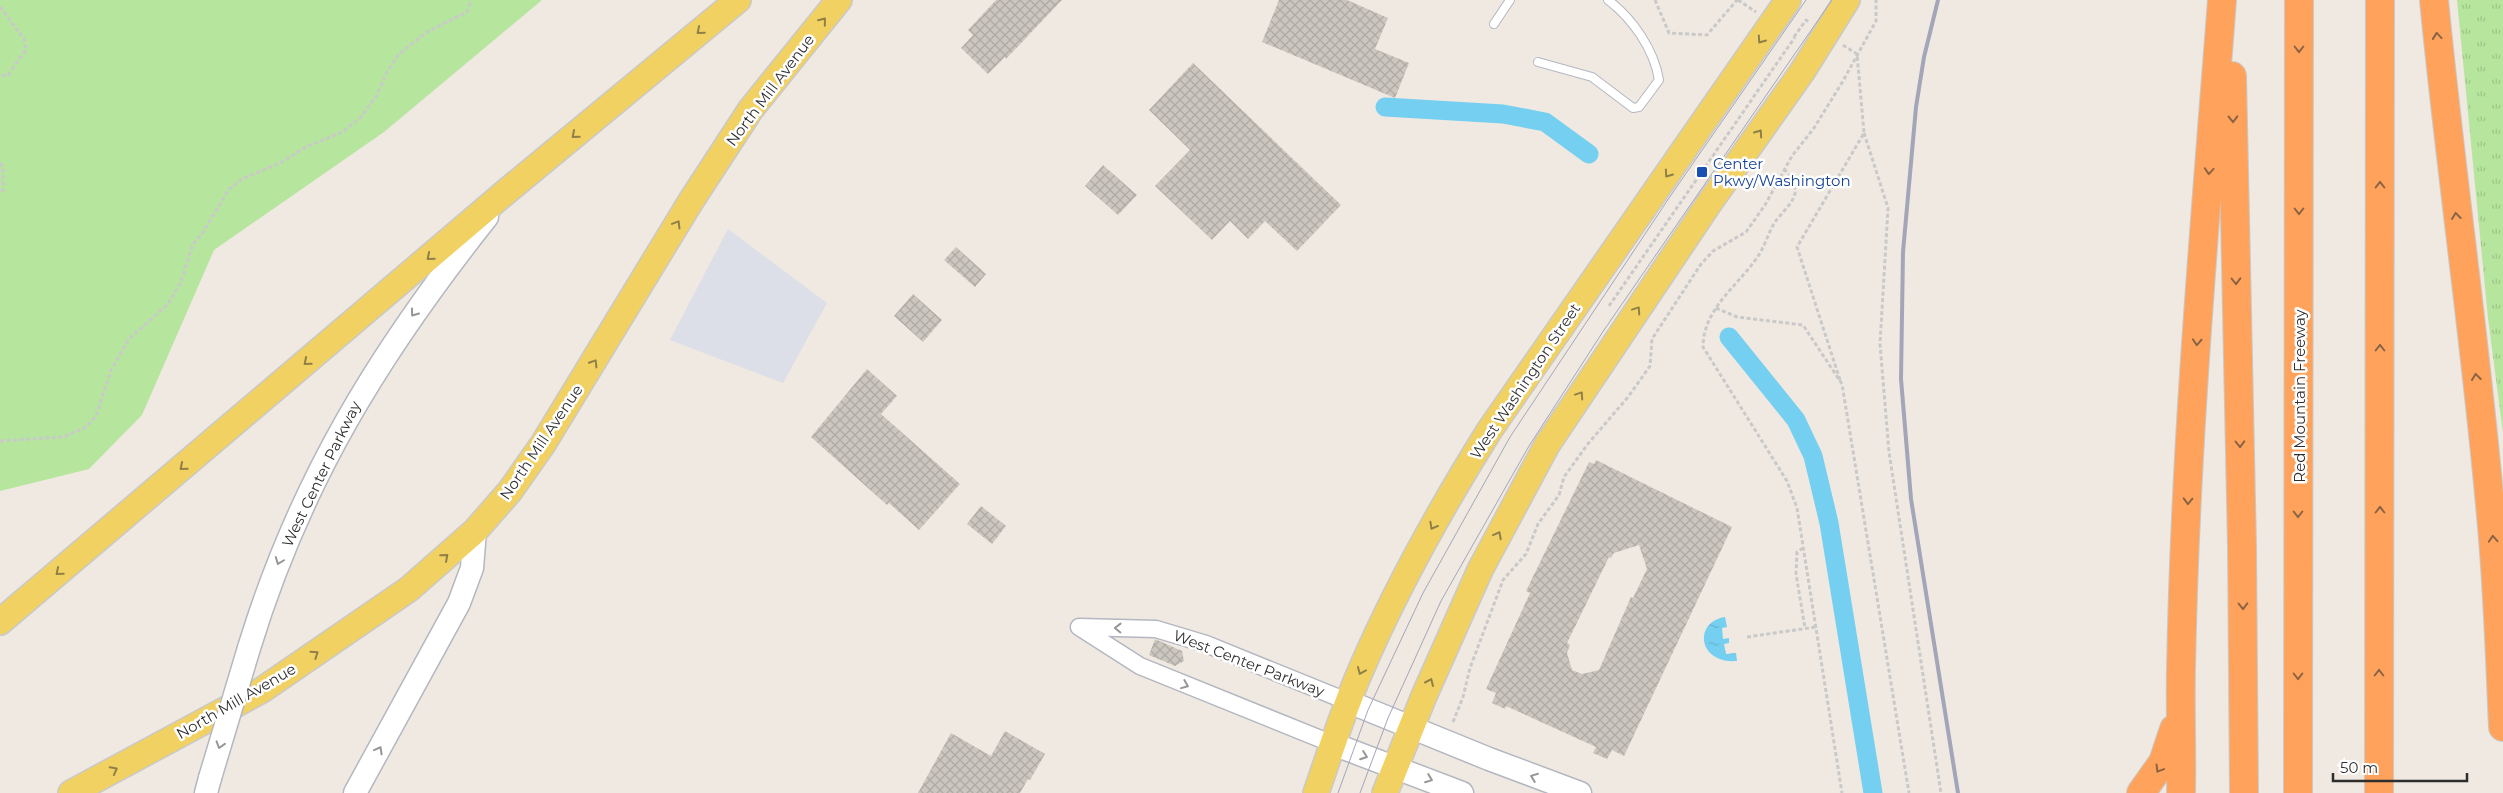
<svg xmlns="http://www.w3.org/2000/svg" width="2503" height="793" font-family="Montserrat,sans-serif">
<defs>
<pattern id="park-tufts" width="24" height="20" patternUnits="userSpaceOnUse" patternTransform="scale(1.25)"><rect width="24" height="20" fill="#b6e59e"/><path d="M3 7l-1-3M5 7V3M7 7l1-3M15 17l-1-3M17 17v-4M19 17l1-3" fill="none" stroke="#9dc588"/></pattern>
<pattern id="water-ripples" width="26" height="14" patternUnits="userSpaceOnUse" patternTransform="scale(1.25)"><rect width="26" height="14" fill="#75cff0"/><path d="M2 4q2-2 4 0t4 0M15 11q2-2 4 0t4 0" fill="none" stroke="#66b2ce"/></pattern>
<pattern id="building-cross-hatch" width="8" height="8" patternUnits="userSpaceOnUse" patternTransform="scale(1.25)"><rect width="8" height="8" fill="#cbc7bf"/><path d="M0 0l8 8M0 8l8-8" fill="none" stroke="#afaba4"/></pattern>
</defs>
<rect width="100%" height="100%" fill="#efe9e1"/>
<path fill="#dcdee8" d="M728 229 827 303 783 383 670 340Z"/>
<path fill="#b6e59e" d="M0 0H542L384 132 214 250 142 415 89 469 0 491Z"/>
<path fill="url(#park-tufts)" d="M2457 0H2503V433L2488 318Z"/>
<path fill="url(#water-ripples)" d="M1725 617 1727 627 1722 628 1723 639 1729 638V643L1724 644 1726 654 1736 653 1737 661C1698 664 1693 622 1725 617Z"/>
<g fill="none" stroke-linecap="round" stroke-linejoin="round">
<path stroke="#75cff0" stroke-width="19" d="M1385 107 1503 114 1545 122 1589 154
M1729 337 1796 420 1813 456 1829 523 1873 793"/>
</g>
<path fill="url(#building-cross-hatch)" fill-rule="evenodd" d="M996 0H1062L1006 59 1005 57 988 74 961 48 973 35 968 30Z
M1279 0H1347L1388 18 1375 49 1409 63 1395 98 1262 42Z
M1193 63 1341 205 1297 251 1265 221 1248 239 1230 221 1212 240 1155 186 1190 150 1149 110Z
M1103 165 1137 195 1118 215 1085 186Z
M956 247 986 274 975 287 944 260Z
M913 294 942 320 923 342 894 316Z
M867 369 897 396 881 414 960 484 919 530 889 503 887 505 811 437Z
M1596 460 1732 527 1624 756 1612 750 1607 759 1593 753 1596 747 1506 706 1505 709 1492 703 1496 693 1486 689 1530 593 1526 591 1589 462 1594 464ZM1639 545 1647 569 1633 598 1631 597 1599 670 1582 674 1572 670 1567 653 1570 645 1567 643 1609 557 1611 558 1614 553Z
M981 506 1006 526 992 544 967 524Z
M1155 639 1182 651 1184 661 1175 666 1149 655Z
M1005 731 1045 754 1030 780 1028 779 1020 793H918L951 733 991 756Z"/>
<g fill="none" stroke-linecap="round" stroke-linejoin="round">
<defs>
<path id="lane" d="M1494 24 1510 0
M1538 62 1592 77 1633 108 1639 107 1659 80C1654 49 1632 18 1608 0"/>
<path id="street" d="M1079 627 1156 629 1206 644 1349 702
M1079 627 1140 666 1333 744"/>
<path id="secondary" d="M249 648C300 481 379 353 487 217
M1349 702 1489 759 1580 793
M1333 744 1462 793
M206 793 210 778
M355 793 459 603 472 568 475 531"/>
<path id="primary" d="M0 622 507 191 738 0
M71 793 262 690 409 589 475 531 510 491 543 444 691 201 751 109 839 0
M1316 793C1330 753 1343 711 1360 672 1396 588 1441 508 1489 431L1788 0
M1385 793 1424 696 1480 570 1547 445 1708 205 1802 72 1847 0"/>
<path id="highway" d="M2434 0C2451 176 2477 351 2492 527 2498 594 2500 661 2503 727
M2232 76 2242 547 2244 793
M2141 793 2163 762 2174 729
M2181 793C2182 752 2180 711 2181 669 2185 446 2205 223 2222 0
M2298 793 2299 0
M2379 793 2380 0"/>
</defs>
<use href="#lane" stroke="#b4b7c1" stroke-width="10"/>
<use href="#street" stroke="#b4b7c1" stroke-width="19"/>
<use href="#secondary" stroke="#b4b7c1" stroke-width="25"/>
<use href="#primary" stroke="#c9c9c9" stroke-width="28"/>
<use href="#highway" stroke="#c9c9c9" stroke-width="30"/>
<path stroke="#c9c9c9" stroke-width="3" stroke-dasharray="4 2.5" stroke-linecap="butt" d="M1655 0 1669 33 1707 35 1737 0
M1738 0 1756 12
M0 7 24 39 26 50 8 75 0 76
M1794 37 1806 20 1810 23
M1864 133 1888 208 1880 344 1889 452 1941 793
M0 163 3 168V190L0 193
M1784 169C1790 175 1796 184 1795 193 1793 204 1781 213 1775 222 1769 231 1766 243 1760 253 1742 283 1703 307 1703 347L1787 481 1797 508 1842 793
M1609 306 1795 37
M1716 308 1737 317 1803 325 1842 384 1909 793
M1840 380 1797 247 1864 133 1857 54 1843 45
M0 441 63 437 86 427 96 416 111 370 129 339 168 304 180 284 193 244 202 234 229 189 242 179 282 162 304 148 342 132 360 118 377 95 387 72 398 55 425 33 467 12 471 0
M1803 548 1797 552 1796 574 1805 628
M1747 637 1816 627
M1453 722 1463 697 1470 668 1503 580 1526 554 1538 524 1559 495 1564 477 1587 445 1628 397 1650 366 1652 339 1701 264 1713 251 1746 232 1765 205 1792 156 1814 128 1843 81 1876 21V0"/>
<use href="#lane" stroke="#fff" stroke-width="8"/>
<use href="#street" stroke="#fff" stroke-width="16"/>
<use href="#secondary" stroke="#fff" stroke-width="22"/>
<use href="#primary" stroke="#f2d163" stroke-width="25"/>
<use href="#highway" stroke="#ffa35c" stroke-width="28"/>
<path stroke="#a3a6b8" stroke-width="1" d="M1338 793 1368 710 1423 593 1510 437 1669 198 1806 0
M1360 793 1388 718 1441 601 1529 446 1604 330 1832 0"/>
<path stroke="#a3a6b8" stroke-width="4" d="M1938 0 1924 57 1916 107 1903 252 1901 379 1911 499 1958 793"/>
<defs>
<path id="secondary-bridge" d="M210 778 249 648"/>
</defs>
<use href="#secondary-bridge" stroke="#b4b7c1" stroke-width="25" stroke-linecap="butt"/>
<use href="#secondary-bridge" stroke="#fff" stroke-width="22"/>
</g>
<defs><path id="oneway-chevron" d="M-2-3.5L2.5 0L-2 3.5" fill="none" stroke-width="1.6" stroke-linecap="round" stroke-linejoin="round" transform="scale(1.25)"/></defs>
<g stroke="#908048">
<use href="#oneway-chevron" transform="translate(823 21) rotate(-51)"/>
<use href="#oneway-chevron" transform="translate(700 31) rotate(140)"/>
<use href="#oneway-chevron" transform="translate(1761 40) rotate(125)"/>
<use href="#oneway-chevron" transform="translate(1759 133) rotate(-55)"/>
<use href="#oneway-chevron" transform="translate(575 135) rotate(140)"/>
<use href="#oneway-chevron" transform="translate(1668 174) rotate(125)"/>
<use href="#oneway-chevron" transform="translate(677 224) rotate(-59)"/>
<use href="#oneway-chevron" transform="translate(430 257) rotate(140)"/>
<use href="#oneway-chevron" transform="translate(1637 310) rotate(-56)"/>
<use href="#oneway-chevron" transform="translate(307 362) rotate(140)"/>
<use href="#oneway-chevron" transform="translate(594 363) rotate(-58)"/>
<use href="#oneway-chevron" transform="translate(1580 395) rotate(-56)"/>
<use href="#oneway-chevron" transform="translate(183 467) rotate(140)"/>
<use href="#oneway-chevron" transform="translate(1433 526) rotate(119)"/>
<use href="#oneway-chevron" transform="translate(1498 535) rotate(-62)"/>
<use href="#oneway-chevron" transform="translate(445 557) rotate(-41)"/>
<use href="#oneway-chevron" transform="translate(59 572) rotate(140)"/>
<use href="#oneway-chevron" transform="translate(315 654) rotate(-34)"/>
<use href="#oneway-chevron" transform="translate(1361 671) rotate(113)"/>
<use href="#oneway-chevron" transform="translate(1430 682) rotate(-66)"/>
<use href="#oneway-chevron" transform="translate(114 770) rotate(-28)"/>
</g>
<g stroke="#8c6343">
<use href="#oneway-chevron" transform="translate(2437 36) rotate(-95)"/>
<use href="#oneway-chevron" transform="translate(2299 49) rotate(90)"/>
<use href="#oneway-chevron" transform="translate(2233 119) rotate(89)"/>
<use href="#oneway-chevron" transform="translate(2209 171) rotate(94)"/>
<use href="#oneway-chevron" transform="translate(2380 185) rotate(-90)"/>
<use href="#oneway-chevron" transform="translate(2299 211) rotate(90)"/>
<use href="#oneway-chevron" transform="translate(2456 216) rotate(-97)"/>
<use href="#oneway-chevron" transform="translate(2236 281) rotate(89)"/>
<use href="#oneway-chevron" transform="translate(2197 342) rotate(93)"/>
<use href="#oneway-chevron" transform="translate(2380 348) rotate(-90)"/>
<use href="#oneway-chevron" transform="translate(2476 377) rotate(-97)"/>
<use href="#oneway-chevron" transform="translate(2240 444) rotate(89)"/>
<use href="#oneway-chevron" transform="translate(2188 501) rotate(92)"/>
<use href="#oneway-chevron" transform="translate(2380 510) rotate(-90)"/>
<use href="#oneway-chevron" transform="translate(2298 514) rotate(90)"/>
<use href="#oneway-chevron" transform="translate(2493 539) rotate(-94)"/>
<use href="#oneway-chevron" transform="translate(2243 606) rotate(89)"/>
<use href="#oneway-chevron" transform="translate(2379 673) rotate(-90)"/>
<use href="#oneway-chevron" transform="translate(2298 676) rotate(90)"/>
<use href="#oneway-chevron" transform="translate(2159 769) rotate(121)"/>
</g>
<g stroke="#969696">
<use href="#oneway-chevron" transform="translate(414 313) rotate(126)"/>
<use href="#oneway-chevron" transform="translate(279 561) rotate(111)"/>
<use href="#oneway-chevron" transform="translate(1118 628) rotate(-179)"/>
<use href="#oneway-chevron" transform="translate(1185 685) rotate(22)"/>
<use href="#oneway-chevron" transform="translate(220 745) rotate(107)"/>
<use href="#oneway-chevron" transform="translate(379 750) rotate(-61)"/>
<use href="#oneway-chevron" transform="translate(1364 756) rotate(20)"/>
<use href="#oneway-chevron" transform="translate(1534 777) rotate(-159)"/>
<use href="#oneway-chevron" transform="translate(1429 779) rotate(21)"/>
</g>
<rect fill="#1a4fb4" stroke="#fff" stroke-width="2" x="1696" y="166" width="12" height="12" rx="2.5"/>
<g text-anchor="middle" dominant-baseline="central" stroke-width="5" stroke-linejoin="round" paint-order="stroke">
<g font-size="15" fill="#2e2e2e" stroke="#fff">
<text transform="translate(770 90) rotate(-53)">North Mill Avenue</text>
<text transform="translate(1525 381) rotate(-56)">West Washington Street</text>
<text transform="translate(2299 396) rotate(-90)">Red Mountain Freeway</text>
<text transform="translate(541 442) rotate(-56)">North Mill Avenue</text>
<text transform="translate(321 474) rotate(-64)">West Center Parkway</text>
<text transform="translate(1249 663) rotate(21)">West Center Parkway</text>
<text transform="translate(236 701) rotate(-30)">North Mill Avenue</text>
</g>
<g font-size="15" fill="#164399" stroke="#fff" text-anchor="start">
<text x="1713" y="163">Center<tspan x="1713" dy="17">Pkwy/Washington</tspan></text>
</g>
</g>
<path d="M2333 773v8h134v-8" fill="none" stroke="#2e2e2e" stroke-width="2.5"/>
<text x="2340" y="773" font-size="15" fill="#2e2e2e" stroke="#ffffff" stroke-width="4" paint-order="stroke">50 m</text>
</svg>
